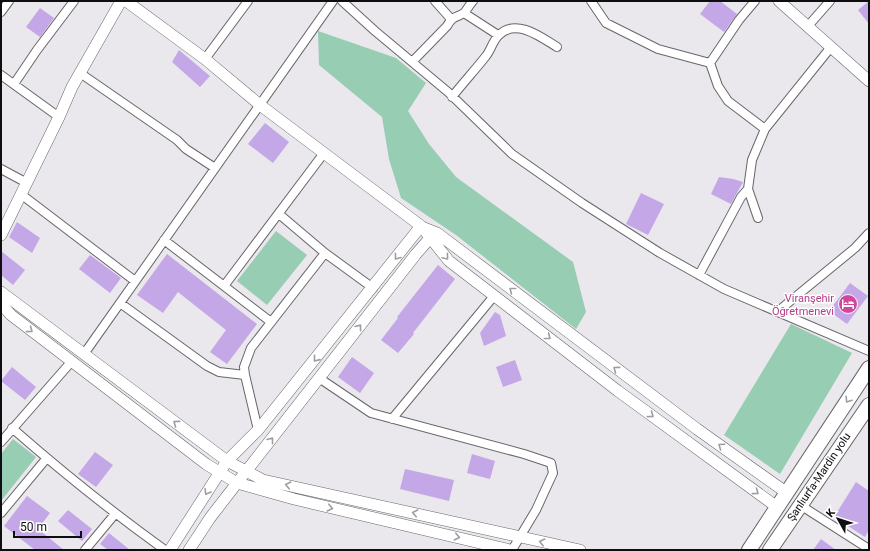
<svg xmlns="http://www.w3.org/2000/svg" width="870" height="551" font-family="Roboto,sans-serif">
<rect width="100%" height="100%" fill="#eae7ed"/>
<path fill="#96cdb3" d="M318 31 396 58 426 83 408 111 429 144 456 177 573 262 586 312 576 329 456 235 401 198 389 159 382 117 319 65Z
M276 231 307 255 267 305 237 281Z
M791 324 852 353 780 474 724 435Z
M13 439 36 457 1 501V454Z"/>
<path fill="#c4a7e6" d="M710 1H720L737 14 724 32 700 14Z
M869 1V24L858 10Z
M40 8 54 18 40 37 26 27Z
M179 50 210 76 200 87 172 62Z
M265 123 289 142 273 163 248 144Z
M719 177 733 179 743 182 731 204 711 194Z
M641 193 664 204 648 235 626 224Z
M17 222 40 238 32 253 9 237Z
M1 251 25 270 13 285 1 275Z
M167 254 257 324 227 364 210 352 226 330 188 300 178 292 163 313 137 295Z
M90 255 121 278 110 293 79 269Z
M438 265 455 279 413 333 414 334 398 353 381 340 398 318 397 317Z
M850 283 868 296 847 324 829 311Z
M495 312 500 315 506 336 484 346 480 333Z
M352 357 374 373 360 393 338 377Z
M515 360 522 380 503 387 496 367Z
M12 367 36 387 25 400 1 381Z
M95 452 113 465 96 487 78 474Z
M472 454 495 461 490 479 467 473Z
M405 469 454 480 449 501 400 489Z
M856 482 869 491V530L865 537 834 517Z
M27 496 50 513 38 529 64 550H35L4 526Z
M68 510 92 529 82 541 58 521Z
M109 533 130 550H108L100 544Z
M821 539 836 550H813Z"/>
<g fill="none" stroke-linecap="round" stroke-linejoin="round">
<defs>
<path id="street" d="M342 1 375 31 448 92 512 154 582 203 660 253 724 289 869 351
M435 1 451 19
M591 1 606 23 658 49 710 63
M1 12 9 1
M464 13 498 35
M808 26 830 1
M205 59 248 1
M412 62 447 26C453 14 459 18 465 12 468 8 470 4 473 1
M710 63 718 86 728 101 765 129
M710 63 739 20 755 1
M80 73 177 140 186 149 215 168
M1 75 59 117
M14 84 37 50 74 1
M452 97C463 83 475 70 486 56 491 50 493 40 499 35 516 18 541 37 557 47
M1 169 27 183
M22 195 135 281
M279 214 325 253 373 288
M758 218 748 189 752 160 765 129 831 47
M164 240 271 322
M699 275 741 197 748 189
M224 286 324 153
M120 303 207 366 219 372 245 375
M777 312 855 248 869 233
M84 354 333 1
M319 378 371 413 524 454 551 463 553 473 536 510 512 550
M392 419 494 296
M12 428C61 471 112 512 165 550
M258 430 245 375 244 367 251 348 325 253
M1 442 72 361
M800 505 869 549
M1 513 46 459
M85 550 115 514"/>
<path id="secondary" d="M126 1 205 59 260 105 421 226 449 261 618 391 777 507
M779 1 869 81
M422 227 437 233 697 429 787 493
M1 235 59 117 72 87 121 1
M1 292 227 461 263 480 580 550
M1 304 11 315 206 464 237 483 294 499 510 550
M170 550 227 461 258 430 421 226
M189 550 210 518 237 483 416 254 430 238 435 234"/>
<path id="highway" d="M749 550 869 368
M770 550 869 405"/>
</defs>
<use href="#street" stroke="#68666b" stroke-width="10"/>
<use href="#secondary" stroke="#68666b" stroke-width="12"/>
<use href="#highway" stroke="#68666b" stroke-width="16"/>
<use href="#street" stroke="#fff" stroke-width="8"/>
<use href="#secondary" stroke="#fff" stroke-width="11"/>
<use href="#highway" stroke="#fff" stroke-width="14"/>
</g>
<defs><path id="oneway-chevron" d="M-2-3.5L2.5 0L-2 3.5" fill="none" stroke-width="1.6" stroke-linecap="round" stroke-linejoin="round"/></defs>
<g stroke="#9f9e9f">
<use href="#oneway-chevron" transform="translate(397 257) rotate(128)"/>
<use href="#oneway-chevron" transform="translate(446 257) rotate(50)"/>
<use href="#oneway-chevron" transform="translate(512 290) rotate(-142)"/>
<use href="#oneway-chevron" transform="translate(359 327) rotate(-52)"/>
<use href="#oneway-chevron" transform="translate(30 330) rotate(37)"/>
<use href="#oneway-chevron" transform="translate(548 337) rotate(38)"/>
<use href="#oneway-chevron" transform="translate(316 359) rotate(129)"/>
<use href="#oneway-chevron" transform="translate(616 369) rotate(-143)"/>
<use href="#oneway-chevron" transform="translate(848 400) rotate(123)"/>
<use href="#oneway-chevron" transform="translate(651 415) rotate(36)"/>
<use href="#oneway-chevron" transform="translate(176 423) rotate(-143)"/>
<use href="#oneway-chevron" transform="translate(271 440) rotate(-52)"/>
<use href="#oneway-chevron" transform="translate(721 446) rotate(-145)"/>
<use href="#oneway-chevron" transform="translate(288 485) rotate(-167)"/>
<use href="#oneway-chevron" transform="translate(207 492) rotate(121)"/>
<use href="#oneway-chevron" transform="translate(756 492) rotate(36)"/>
<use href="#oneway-chevron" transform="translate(330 508) rotate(13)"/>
<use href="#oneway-chevron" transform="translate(415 513) rotate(-167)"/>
<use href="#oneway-chevron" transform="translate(457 537) rotate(13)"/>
<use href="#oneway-chevron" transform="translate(542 542) rotate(-167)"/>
</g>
<defs>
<symbol id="hotel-disc" viewBox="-11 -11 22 22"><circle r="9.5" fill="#d1479c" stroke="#fff"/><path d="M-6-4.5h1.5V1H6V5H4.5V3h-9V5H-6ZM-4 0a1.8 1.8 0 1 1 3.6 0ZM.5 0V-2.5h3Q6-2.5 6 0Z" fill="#fff"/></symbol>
</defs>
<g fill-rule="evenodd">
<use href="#hotel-disc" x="837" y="293" width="22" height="22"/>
</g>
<g text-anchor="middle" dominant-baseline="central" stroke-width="3" stroke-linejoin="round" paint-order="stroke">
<g font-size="11" fill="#b23c85" stroke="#fff" text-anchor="end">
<text x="834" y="298">Viranşehir<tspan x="834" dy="13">Öğretmenevi</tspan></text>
</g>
<g font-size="11" fill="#0e0d0f" stroke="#fff">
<text transform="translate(819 477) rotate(-56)">Şanlıurfa-Mardin yolu</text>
</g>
</g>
<rect width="870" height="551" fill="none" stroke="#0e0d0f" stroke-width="4"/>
<g transform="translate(838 519) rotate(309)" stroke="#ffffff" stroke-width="3" paint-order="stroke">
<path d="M0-3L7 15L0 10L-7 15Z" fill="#0e0d0f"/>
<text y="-6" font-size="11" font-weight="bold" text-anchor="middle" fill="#0e0d0f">K</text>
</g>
<path d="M14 531v6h67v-6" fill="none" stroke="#0e0d0f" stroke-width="2"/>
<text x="20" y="531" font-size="12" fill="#0e0d0f" stroke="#ffffff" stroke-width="3" paint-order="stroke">50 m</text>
</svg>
